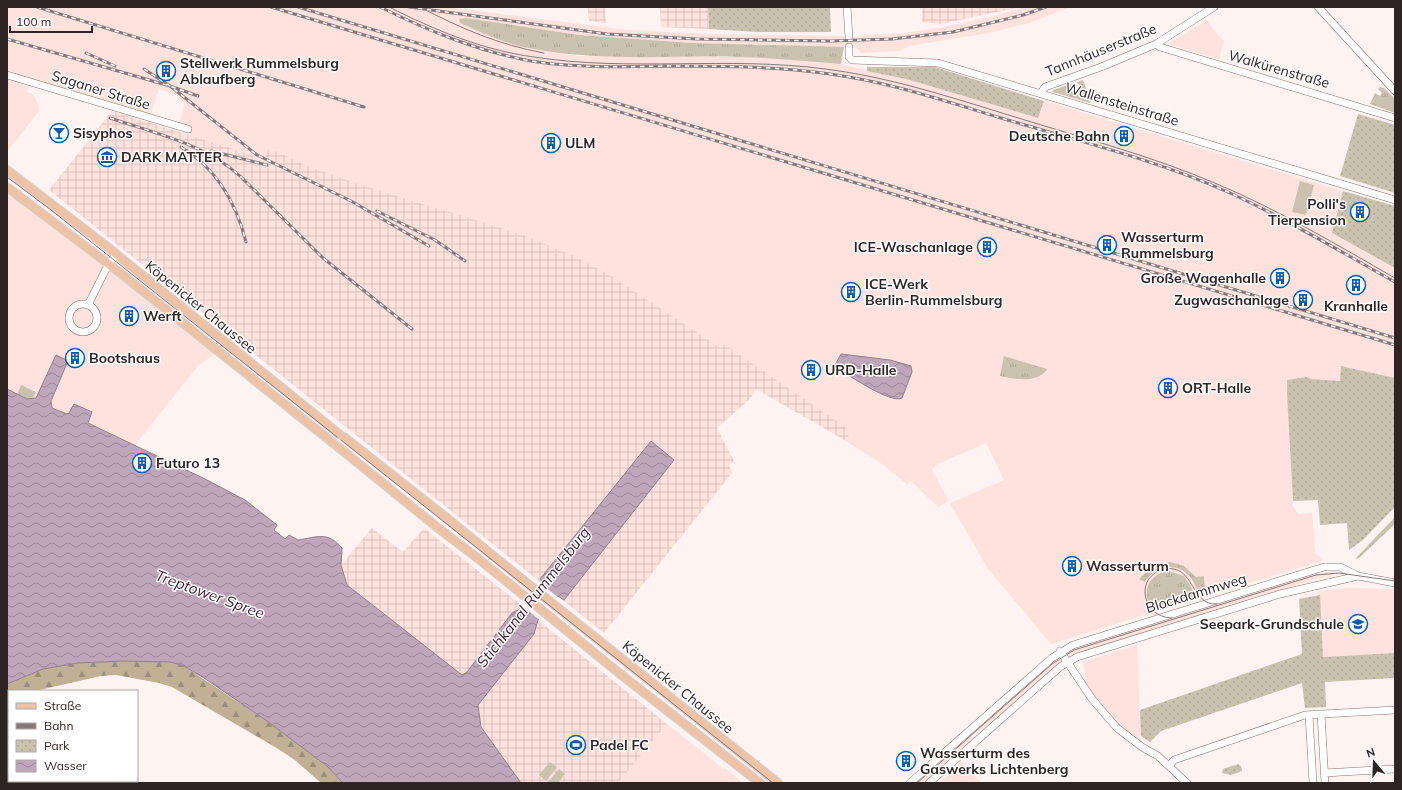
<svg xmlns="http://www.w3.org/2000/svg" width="1402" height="790" font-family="Mulish,sans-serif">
<defs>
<pattern id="industrial-grid" width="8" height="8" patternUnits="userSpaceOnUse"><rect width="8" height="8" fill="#ffe1dd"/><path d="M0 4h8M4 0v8" fill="none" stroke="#dbc1bd"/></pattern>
<pattern id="grass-tufts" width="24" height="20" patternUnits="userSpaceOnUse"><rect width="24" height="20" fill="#cbc1b0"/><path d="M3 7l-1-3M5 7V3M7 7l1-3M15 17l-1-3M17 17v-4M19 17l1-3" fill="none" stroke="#afa697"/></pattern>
<pattern id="forest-firs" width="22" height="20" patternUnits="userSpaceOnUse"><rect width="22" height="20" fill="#bfb096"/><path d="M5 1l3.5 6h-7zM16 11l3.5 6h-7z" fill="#9c8f7a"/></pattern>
<pattern id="park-dots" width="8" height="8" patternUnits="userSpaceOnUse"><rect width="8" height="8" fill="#cbc1b0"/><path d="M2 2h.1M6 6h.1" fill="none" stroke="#afa697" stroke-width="1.8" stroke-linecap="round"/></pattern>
<pattern id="water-waves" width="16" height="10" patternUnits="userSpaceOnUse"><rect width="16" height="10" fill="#c0a6ba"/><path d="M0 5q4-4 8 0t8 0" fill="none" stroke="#9c8797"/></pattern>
</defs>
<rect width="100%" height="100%" fill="#fff3f2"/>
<path fill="#ffe1dd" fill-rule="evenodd" d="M7 7H447L628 30 712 34 843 36 849 38H859L862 35 905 33 938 28 995 16 1025 7H1070L1032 22 990 33 909 46 900 51 862 53 854 46 828 49 693 43 579 35 466 18 460 23 491 37 533 49 578 56 741 57 788 59 841 64 906 79 1038 118 1044 101 1343 191 1332 233 1395 268V378L1341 366 1340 381 1311 379 1307 377 1287 380 1293 506 1298 514 1312 513 1315 553 1321 557 1322 561 1202 597 1205 601 1201 602 1184 576 1177 572 1160 573 1152 578 1148 604 1159 615 1155 616 1151 613 1051 644 988 569 950 503 1004 480 986 443 936 465 932 470 949 501 938 507 911 481 907 484 879 462 846 441 851 431 723 345 721 348 608 274 572 255 521 234 355 183 306 165 270 148 264 162 250 154 187 135 189 127 179 124 185 103 178 101V96L159 89 150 115 7 72ZM1159 564 1190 570 1200 596 1192 578 1177 568H1162L1148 578 1139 579 1149 569Z
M1207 20 1218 36 1224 41 1219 59 1168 44Z
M7 79 29 86 27 92 33 94 38 104 39 111 7 152Z
M7 187 219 351 198 366 135 445 88 423 91 415 74 404 69 413 67 414 52 407 51 401 68 362 36 398 27 399 7 389Z
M1336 571 1330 578 1329 577 1312 580 1072 655 1070 650 1314 574Z
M1349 588 1395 589V653L1323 657 1319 591Z
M1137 645 1141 736V742L1117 724V722L1087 687 1083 662Z
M1057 659 1060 663 982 731 978 727Z
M667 724 724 769 725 768 743 783H618Z
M970 735 973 738 923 783H915Z
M962 762 981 783H939Z"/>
<path fill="url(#industrial-grid)" d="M588 7H605L606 23 589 21Z
M660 7H708L709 29 661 27Z
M922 7H1020L941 24 922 22Z
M112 111 250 154 263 162 269 148 306 165 355 183 521 234 572 255 608 274 721 348 724 344 851 431 846 441 756 389 751 398 717 428 734 461 729 465 732 473 604 633 49 190Z
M372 528 403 552 424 528 524 607 512 613 465 674H459L347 585 341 565Z
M538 620 667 724 618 783H521L481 727 478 705 534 634Z"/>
<path fill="url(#grass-tufts)" d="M466 18 579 35 693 43 844 47 841 64C807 61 774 58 741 57 672 55 602 62 534 49 508 45 484 34 460 23L459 19Z
M1083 80 1091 101 1090 103 1053 92V90L1074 83 1076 91 1081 89 1077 82Z
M1380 87 1384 88 1395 99V113L1370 104 1375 93 1380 96 1382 93 1378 89Z
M1004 356 1047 369C1038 384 1013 379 1000 376Z
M21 385 36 392 33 398 27 399 17 395Z
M1395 517V524L1359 558 1355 559Z
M1170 562 1184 566 1196 577 1204 576 1205 597 1200 596C1196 590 1195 582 1190 577 1177 561 1155 566 1145 582L1139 579C1149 569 1156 564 1170 562Z
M1169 571 1184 576 1198 598 1154 612C1140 596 1147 573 1169 571Z
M1254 598 1255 600 1072 655 1088 649Z"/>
<path fill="url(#forest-firs)" d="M123 661 171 662 184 666 267 721 327 766 343 783H321L296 761 280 750 172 687 159 683 116 675 101 676 35 691H9V704L7 705V684L43 669 78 663Z"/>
<path fill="url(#park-dots)" d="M708 7H830L831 32H757L709 29Z
M867 67H935L1044 101 1038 118 906 79 867 71Z
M1358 114 1395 125V193L1340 176Z
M1343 191 1395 206V268L1332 233Z
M1341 366 1395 378V507L1363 540 1349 550 1347 523 1320 525 1318 500 1293 501 1287 394V380L1306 377 1312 379 1340 381Z
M1320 595 1323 657 1395 653V678L1325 682 1326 707 1305 708 1302 683 1161 731 1150 742 1141 736 1140 710 1302 654 1299 599Z
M1238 764 1241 766 1242 771 1231 775 1222 773 1223 769Z"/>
<path fill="#cbc1b0" d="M1300 181 1314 185 1306 215 1292 212Z
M550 762 557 767 546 781 539 775Z
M559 769 565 774 558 783 548 782Z"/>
<path fill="url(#water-waves)" stroke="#947f8d" d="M841 354 890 360 911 366 912 372 902 398C890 404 848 374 836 368L835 365Z
M56 355 68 361 51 401 52 408 67 414 69 413 74 404 92 412 88 423 205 479 245 500 277 525 274 530 285 539 289 535 298 540C318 537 327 531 342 548L341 565 347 585 462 675 467 672 512 613 524 607 543 583 540 579 651 441 674 460 564 600 558 596 538 620 534 634 478 705 481 727 521 783H343L327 766 267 721 204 678 184 666 171 662 123 661 78 663 43 669 7 684V389L27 399 36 398Z"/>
<path fill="#fff3f2" d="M540 583 564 602 558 598 541 621 522 606Z"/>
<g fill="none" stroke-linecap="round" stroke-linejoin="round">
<defs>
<path id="minor" d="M847 7 849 38
M1318 7 1395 91
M1156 44 1160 47 1395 118
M849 47V57L852 60 938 63 1395 200
M7 75 188 129
M1041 93 1045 87 1101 67 1156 44 1214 7
M69 318a14 14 0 1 1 28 0a14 14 0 1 1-28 0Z
M88 305 108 265 116 255
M1060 651 1092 699 1117 728 1142 747 1158 756 1187 783
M1321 714 1325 783
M1309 715 1313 783
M1169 766 1174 760 1305 715 1395 710
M1324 773 1395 769
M910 783 1052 658 1073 645 1324 567H1340L1358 576 1395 583
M929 783 1060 667 1077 657 1280 594 1358 576"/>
<path id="major" d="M7 170 105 245 339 434
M7 187 123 275 333 443
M344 437 443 515 528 584 778 783
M337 446 438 528 480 560 619 673 760 783"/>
</defs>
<use href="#minor" stroke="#8a716e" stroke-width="8"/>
<use href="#major" stroke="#d5d3d3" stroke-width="10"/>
<use href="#minor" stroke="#fff" stroke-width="7"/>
<use href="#major" stroke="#ecc3a7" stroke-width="8"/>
<path stroke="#857a79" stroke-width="1" d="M389 7C435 30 482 50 534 57 629 72 728 56 825 69 890 77 953 98 1015 117 1083 138 1152 156 1217 184 1279 210 1337 245 1395 278
M420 7C460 28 499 45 544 53
M7 177 51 210 337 437
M341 440 773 783
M1172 618C1140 617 1135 575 1165 569 1195 564 1190 606 1217 604
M917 783 1052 664 1074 650 1316 575 1339 573 1395 581"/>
<defs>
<path id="rail" d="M37 7 364 107
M271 7 1395 345
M298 7 1395 338
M380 7C429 31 477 51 531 61 575 68 620 67 665 66 720 66 775 66 830 74 889 82 945 101 1001 118 1078 141 1157 160 1230 193 1287 219 1341 252 1395 282
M409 7 607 34 697 39 830 41 892 39 953 32 1023 15 1046 7
M7 39 170 86 198 96
M86 53 115 66
M144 69 170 86 257 155 351 201 429 246
M110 118C154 133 205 144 240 176L323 258 412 329
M181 147C216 168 236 202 246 242
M211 151 267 165
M377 211 435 240 465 261"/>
</defs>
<use href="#rail" stroke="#857a79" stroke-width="3"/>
<use href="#rail" stroke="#fff" stroke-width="1.5" stroke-dasharray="4.5" stroke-linecap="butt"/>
</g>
<defs>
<symbol id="building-ring" viewBox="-11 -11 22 22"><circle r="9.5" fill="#fff" stroke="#095ba9" stroke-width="1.5"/><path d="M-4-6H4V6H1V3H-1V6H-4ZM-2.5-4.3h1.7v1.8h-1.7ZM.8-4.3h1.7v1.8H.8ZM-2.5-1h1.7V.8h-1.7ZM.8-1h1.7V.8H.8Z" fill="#095ba9"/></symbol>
<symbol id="bar-ring" viewBox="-11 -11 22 22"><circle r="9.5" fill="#fff" stroke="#095ba9" stroke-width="1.5"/><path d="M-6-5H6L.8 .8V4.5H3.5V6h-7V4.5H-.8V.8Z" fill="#095ba9"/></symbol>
<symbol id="museum-ring" viewBox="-11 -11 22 22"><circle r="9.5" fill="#fff" stroke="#095ba9" stroke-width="1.5"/><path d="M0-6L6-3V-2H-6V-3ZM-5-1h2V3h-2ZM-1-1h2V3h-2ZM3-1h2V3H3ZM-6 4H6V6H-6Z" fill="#095ba9"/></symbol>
<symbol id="school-ring" viewBox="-11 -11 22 22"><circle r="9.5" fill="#fff" stroke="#095ba9" stroke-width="1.5"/><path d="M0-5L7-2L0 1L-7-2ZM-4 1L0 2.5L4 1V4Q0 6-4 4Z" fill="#095ba9"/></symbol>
<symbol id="stadium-ring" viewBox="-11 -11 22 22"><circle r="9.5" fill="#fff" stroke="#095ba9" stroke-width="1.5"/><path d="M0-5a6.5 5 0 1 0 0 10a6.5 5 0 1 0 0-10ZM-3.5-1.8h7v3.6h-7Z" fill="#095ba9"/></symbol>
</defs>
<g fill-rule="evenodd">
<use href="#building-ring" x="155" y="60" width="22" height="22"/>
<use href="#bar-ring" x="48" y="122" width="22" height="22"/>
<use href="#building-ring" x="1113" y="125" width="22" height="22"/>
<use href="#building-ring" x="540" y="132" width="22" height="22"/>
<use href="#museum-ring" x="96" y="146" width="22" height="22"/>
<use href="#building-ring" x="1349" y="201" width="22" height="22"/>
<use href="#building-ring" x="1096" y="234" width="22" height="22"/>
<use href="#building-ring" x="976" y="236" width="22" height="22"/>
<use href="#building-ring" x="1269" y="267" width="22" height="22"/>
<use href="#building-ring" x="1345" y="274" width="22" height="22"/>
<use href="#building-ring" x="840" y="281" width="22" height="22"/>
<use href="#building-ring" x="1292" y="289" width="22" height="22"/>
<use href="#building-ring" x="118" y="305" width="22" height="22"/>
<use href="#building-ring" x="64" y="347" width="22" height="22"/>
<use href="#building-ring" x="800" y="359" width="22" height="22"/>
<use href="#building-ring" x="1157" y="377" width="22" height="22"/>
<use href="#building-ring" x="131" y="452" width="22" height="22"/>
<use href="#building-ring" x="1061" y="555" width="22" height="22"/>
<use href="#school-ring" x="1347" y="613" width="22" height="22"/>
<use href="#stadium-ring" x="565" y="734" width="22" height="22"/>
<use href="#building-ring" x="895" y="750" width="22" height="22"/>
</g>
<g text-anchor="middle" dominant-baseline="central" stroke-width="3" stroke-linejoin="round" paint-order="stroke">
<g font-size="14" fill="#2e2423" stroke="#fff">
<text transform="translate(1101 50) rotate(-22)">Tannhäuserstraße</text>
<text transform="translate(1279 69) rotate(16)">Walkürenstraße</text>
<text transform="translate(101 90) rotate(17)">Saganer Straße</text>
<text transform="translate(1122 104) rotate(17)">Wallensteinstraße</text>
<text transform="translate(201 307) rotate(39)">Köpenicker Chaussee</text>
<text transform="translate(1196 593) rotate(-17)">Blockdammweg</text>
<text transform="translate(678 687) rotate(39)">Köpenicker Chaussee</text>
</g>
<g font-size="14" font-weight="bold" fill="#2e2423" stroke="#fff" text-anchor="start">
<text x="180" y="63">Stellwerk Rummelsburg<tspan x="180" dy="16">Ablaufberg</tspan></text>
<text x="73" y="133">Sisyphos</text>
<text x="1110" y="136" text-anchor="end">Deutsche Bahn</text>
<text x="565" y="143">ULM</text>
<text x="121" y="157">DARK MATTER</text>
<text x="1346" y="204" text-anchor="end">Polli's<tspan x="1346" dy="16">Tierpension</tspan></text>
<text x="1121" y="237">Wasserturm<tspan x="1121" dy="16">Rummelsburg</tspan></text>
<text x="973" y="247" text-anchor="end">ICE-Waschanlage</text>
<text x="1266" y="278" text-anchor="end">Große Wagenhalle</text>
<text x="865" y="284">ICE-Werk<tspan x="865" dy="16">Berlin-Rummelsburg</tspan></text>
<text x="1289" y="300" text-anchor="end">Zugwaschanlage</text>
<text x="1356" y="306" text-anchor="middle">Kranhalle</text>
<text x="143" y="316">Werft</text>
<text x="89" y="358">Bootshaus</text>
<text x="825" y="370">URD-Halle</text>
<text x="1182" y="388">ORT-Halle</text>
<text x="156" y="463">Futuro 13</text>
<text x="1086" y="566">Wasserturm</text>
<text x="1344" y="624" text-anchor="end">Seepark-Grundschule</text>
<text x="590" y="745">Padel FC</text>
<text x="920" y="753">Wasserturm des<tspan x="920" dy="16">Gaswerks Lichtenberg</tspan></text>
</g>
<g font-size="15" font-style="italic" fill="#3d1a37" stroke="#fff">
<text transform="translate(210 594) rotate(20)">Treptower Spree</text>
<text transform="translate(533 597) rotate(-52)">Stichkanal Rummelsburg</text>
</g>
</g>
<rect width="1402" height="790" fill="none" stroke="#2e2423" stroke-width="16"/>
<rect x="8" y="690" width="130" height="92" fill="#ffffff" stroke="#aba7a7"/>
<rect x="16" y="703" width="20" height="6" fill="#ecc3a7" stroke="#aba7a7"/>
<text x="44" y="710" font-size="12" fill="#2e2423">Straße</text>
<rect x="16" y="723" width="20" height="6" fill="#857a79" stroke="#aba7a7"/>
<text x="44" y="730" font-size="12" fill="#2e2423">Bahn</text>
<rect x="16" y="740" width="20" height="12" fill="url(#park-dots)" stroke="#aba7a7"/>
<text x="44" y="750" font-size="12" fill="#2e2423">Park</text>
<rect x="16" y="760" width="20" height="12" fill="url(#water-waves)" stroke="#aba7a7"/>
<text x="44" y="770" font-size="12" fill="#2e2423">Wasser</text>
<g transform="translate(1374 762) rotate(341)" stroke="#ffffff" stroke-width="3" paint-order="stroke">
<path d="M0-3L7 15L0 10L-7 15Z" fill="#2e2423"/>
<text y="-6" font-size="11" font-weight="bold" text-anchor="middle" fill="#2e2423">N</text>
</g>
<path d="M10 26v6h82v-6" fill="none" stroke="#2e2423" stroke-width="2"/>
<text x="16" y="26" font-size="12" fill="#2e2423" stroke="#ffffff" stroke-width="3" paint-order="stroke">100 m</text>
</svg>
